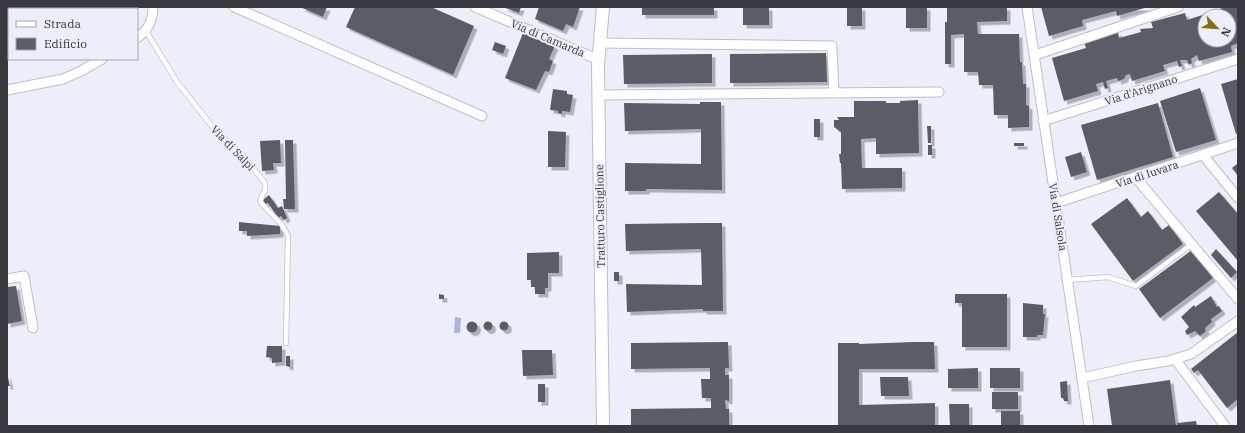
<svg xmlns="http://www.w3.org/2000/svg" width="1245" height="433" font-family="'IBM Plex Serif',serif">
<defs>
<filter id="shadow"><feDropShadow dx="3.5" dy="3.5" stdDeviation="0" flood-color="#0004"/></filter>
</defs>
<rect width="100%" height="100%" fill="#eceefa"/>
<path fill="#abb4e1" d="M455 317 461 318 460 333H454Z"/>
<path fill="#5a5d66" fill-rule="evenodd" filter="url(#shadow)" d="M12 7H40L39 9H13Z
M86 7H125L124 9H82Z
M300 7H327L323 17Z
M355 7H431L474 26 453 75 346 27Z
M503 7H521L519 13Z
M539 7H580L573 27 566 24 563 31 535 19Z
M642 7H714V15H642Z
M743 7H769V25H743Z
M847 7H862V26H847Z
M906 7H927V28H906Z
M947 7H1007V21L977 22 978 34H1019L1020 62H1022L1023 84H1026V105L1029 106V127L1008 128V115H994L993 85H979L978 72H964V34L951 35V64H945V22H947Z
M1041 7H1148L1117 16 1116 11 1082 20 1083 26 1049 36Z
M1220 7H1238V43L1231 46 1232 52 1199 61 1197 55 1191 59 1192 63 1189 65 1187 60H1180L1182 66 1179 67 1177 61 1163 65 1165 71 1132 81 1130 74 1126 75 1124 79 1118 81 1117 78 1106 81 1108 88 1105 89 1103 82 1096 84 1098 91 1064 101 1052 58 1086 48 1084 42 1118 32 1119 38 1141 32 1140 29 1153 28 1151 22 1185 13 1187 20 1221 9ZM1205 16H1229V40H1205Z
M523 33 555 46 549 59 553 61 549 72 545 71 536 90 505 78Z
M495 42 506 46 503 54 492 50Z
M826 53 827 82 730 83V54Z
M712 54V83L624 84 623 55Z
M1238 79V133L1236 134 1221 84Z
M1200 88 1216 140 1176 152 1160 101Z
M553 89 567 91V94L573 95 570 112 562 111V114L558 113V111L550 110Z
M918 100 919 153 876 154V138L861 139 862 168H902V188L842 189 841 163H840L839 154H841V132L834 127V120H839L837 117H854V101H886V103H900V101Z
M700 102H721L722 190 646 189V191H625V163L701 164V129L625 131 624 103 700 104Z
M1158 103 1173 157 1097 180 1081 125Z
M814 119H820V137H814Z
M927 126H931V143H928Z
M548 131 566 132 565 167H548Z
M280 140 281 163H273L274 170 262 171 260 141Z
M285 140H293L295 209H284L283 199H286Z
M1014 143H1024V146H1014Z
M928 145H932V155H928Z
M1081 152 1087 172 1071 177 1065 157Z
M1237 164 1238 165V176L1232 168Z
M1219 192 1238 214V261L1196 211Z
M269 195 278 208 282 206 287 218 284 220 281 216 278 218 268 203 265 204 263 200Z
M1127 198 1141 217 1148 211 1162 230 1169 225 1183 244 1133 281 1091 224Z
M239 222 280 226V234L247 236V231H239Z
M701 223H722L723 311H703V309L627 312 626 284 702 285 701 249 626 251 625 224Z
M1216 249 1237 272 1231 278 1211 255Z
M1192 250 1213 278 1160 318 1139 289Z
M559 252V273H548V288H545V294H535V287H531V280H527V253Z
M614 272H619V281H614Z
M16 286 22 321 7 324V287Z
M439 294 444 295V299H439Z
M955 294H1007V347H962V303H955Z
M1211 296 1217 307 1219 306 1222 311 1211 319 1212 322 1205 328 1206 331 1200 336 1195 331 1187 335 1185 331 1189 327 1181 317 1194 305 1195 307Z
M1023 303 1043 305V314H1045L1043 335H1037V337H1023Z
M466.5 327a5.5 5.5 0 1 1 11 0a5.5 5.5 0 1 1-11 0Z
M499.5 326a4.5 4.5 0 1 1 9 0a4.5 4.5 0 1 1-9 0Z
M483.5 326a4.5 4.5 0 1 1 9 0a4.5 4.5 0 1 1-9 0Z
M1238 332V399L1227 408 1198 370 1194 373 1191 369Z
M728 342 729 368H725V375H729V401L725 400 726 409H729V426H631V409L711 408V398H702L701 379H710V368L631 369V343Z
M914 342H934L935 369H859V405L935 403V426H838V343H859V344Z
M267 346H282V362L272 363V358L266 357Z
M522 350H552L553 375 523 376Z
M286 356H290V367L286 366Z
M978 368V388H948V369Z
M990 368H1020V388H990Z
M7 373 10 386H7Z
M880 377H908L909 396H881Z
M1170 380 1176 426H1112L1107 389Z
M1067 381 1068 401H1064L1063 398H1061L1060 382Z
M538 384H545V402H538Z
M992 392H1018V409H992Z
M949 404H969V426H950Z
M1001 411H1020V426H1001Z
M1196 421 1197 426H1178L1177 423Z"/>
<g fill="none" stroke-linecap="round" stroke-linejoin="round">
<defs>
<path id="lane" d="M146 31 177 82 219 135 241 153 265 183V190L260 201 262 204 282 225 288 236 286 343
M1067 280 1108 277 1136 286 1192 244"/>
<path id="street" d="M234 7 482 116
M475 7 599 60
M1027 7 1089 426
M137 38C148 30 153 21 153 7
M600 43 832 46 834 92
M1035 55 1178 7
M7 90 63 79 81 71 102 59
M599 95 939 92
M1043 121 1238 59
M1203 155 1238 198
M1136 178 1238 299
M1056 203 1238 143
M7 279 24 276 33 328
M1175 359 1225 426
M1082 378 1136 366 1168 361 1191 354 1238 321"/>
<path id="secondary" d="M603 426 598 66 603 7"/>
</defs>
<use href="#lane" stroke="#bcbfca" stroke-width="6"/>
<use href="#street" stroke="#bcbfca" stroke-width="11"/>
<use href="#secondary" stroke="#bcbfca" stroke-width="14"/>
<use href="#lane" stroke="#fff" stroke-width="4.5"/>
<use href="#street" stroke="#fff" stroke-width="9"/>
<use href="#secondary" stroke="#fff" stroke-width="12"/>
</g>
<g text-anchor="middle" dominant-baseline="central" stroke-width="4" stroke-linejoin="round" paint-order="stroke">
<g font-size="11" fill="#38393e" stroke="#eceefa">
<text transform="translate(548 38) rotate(23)">Via di Camarda</text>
<text transform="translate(1141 90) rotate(-18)">Via d'Arignano</text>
<text transform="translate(233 148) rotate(46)">Via di Salpi</text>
<text transform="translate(1147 174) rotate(-18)">Via di Iuvara</text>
<text transform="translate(600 216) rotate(-91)">Tratturo Castiglione</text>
<text transform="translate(1058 217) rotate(81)">Via di Salsola</text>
</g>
</g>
<rect width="1245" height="433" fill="none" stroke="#38393e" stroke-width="16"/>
<rect x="8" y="8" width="130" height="52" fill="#eceefa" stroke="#a4a6af"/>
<rect x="16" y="21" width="20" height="6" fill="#ffffff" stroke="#a4a6af"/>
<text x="44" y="28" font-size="12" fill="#38393e">Strada</text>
<rect x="16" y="38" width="20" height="12" fill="#5a5d66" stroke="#a4a6af"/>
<text x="44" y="48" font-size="12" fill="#38393e">Edificio</text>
<g transform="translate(1217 28) rotate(115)"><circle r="19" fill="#eceefa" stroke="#a4a6af"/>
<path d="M0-3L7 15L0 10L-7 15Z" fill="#846e0d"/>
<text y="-6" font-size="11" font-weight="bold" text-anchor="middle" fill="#38393e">N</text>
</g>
</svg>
